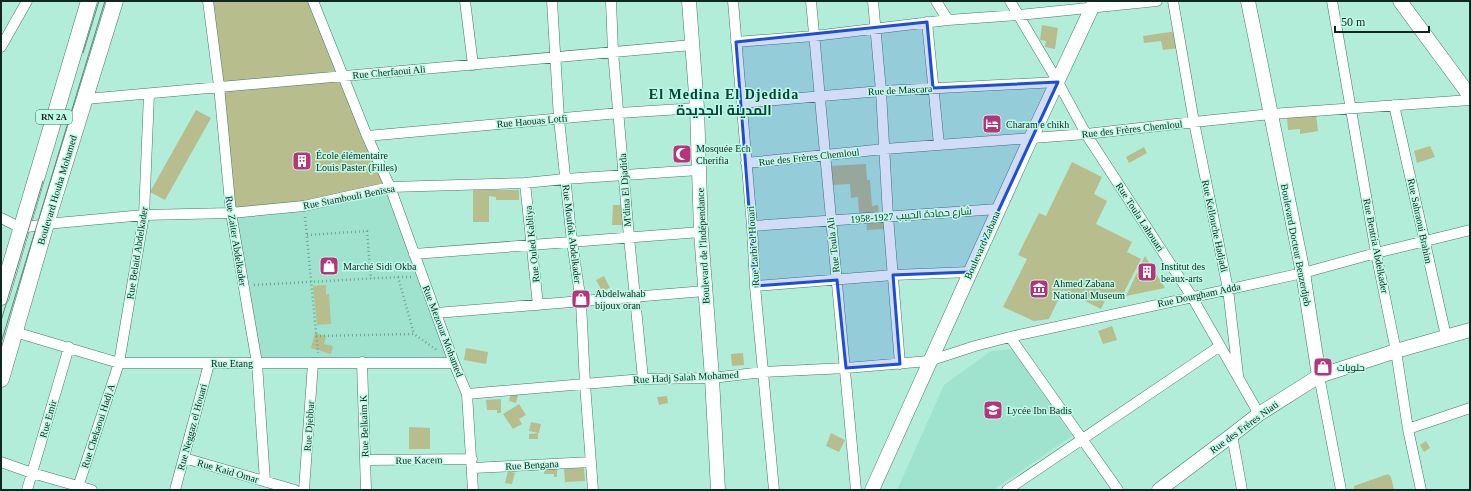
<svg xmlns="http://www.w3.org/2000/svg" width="1471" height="491" font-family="'Times New Roman',Cairo,serif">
<rect width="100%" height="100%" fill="#b2edda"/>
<path fill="#9fe3ce" d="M390 187 454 363H257L231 213Z
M1012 349 1072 436 993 490H897L944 385 991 351Z"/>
<path fill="#b7bd8d" d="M208 1H312L336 73 219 82Z
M1042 25 1058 28 1055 49 1045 47 1046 41 1040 40Z
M1177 31 1179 48 1163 50 1161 41 1144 43 1143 36Z
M344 76 390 187 231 213 219 86Z
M196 110 211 118 165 200 150 192Z
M1316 114 1318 131 1300 134V129L1288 130 1287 118Z
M1430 146 1435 157 1417 163 1414 151Z
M1144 147 1147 153 1129 163 1126 157Z
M1072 162 1102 177 1094 194 1107 201 1096 224 1132 242 1127 252 1141 259 1120 300 1108 294 1101 309 1063 290 1049 319 1034 321 1003 307 1027 259 1018 255 1039 213 1046 216Z
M866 164 867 180H870L872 206 878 205 879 213 859 214 858 197 851 198 850 184 832 185 830 166Z
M473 190H519V200H496V197L489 196V222H473Z
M613 205H626L625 225H612Z
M884 218 885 229 867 230 866 219Z
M1145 256 1165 288 1126 296Z
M604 276 610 288 602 291 596 280Z
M326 285V294H329L331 324 317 325 313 286Z
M1112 326 1117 340 1103 344 1098 331Z
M315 333 326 336 324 344 333 346 331 354 311 348Z
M466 348 488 352 486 364 464 360Z
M743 353 744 365 732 366 731 354Z
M511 393 518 395 516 403 509 401Z
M667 396 668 403 659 405 657 397Z
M501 399V413H497V410H487L486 400Z
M519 404 526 415 519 419 522 424 513 429 503 414Z
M531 422 541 424 539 433 529 431Z
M409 427 430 428V449H409Z
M538 433V439H529V434Z
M831 433 845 440 839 452 826 446Z
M1426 441 1430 448 1424 452 1420 445Z
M584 468 585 481 565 482 564 469Z
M544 469H557V477H554V474H544Z
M508 471 515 473 512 484 505 483Z
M1388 474 1391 477 1394 490H1354V486Z"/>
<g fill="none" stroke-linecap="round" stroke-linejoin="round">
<defs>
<path id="street" d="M208 1 219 86 231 213 257 363 265 481
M313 1 367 136 390 187 454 363 467 394 473 490
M465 1 473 65
M552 1 559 119 572 242 581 302 585 384 593 490
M611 1 613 52 629 237 643 379
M733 1 752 226 755 286 774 490
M811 1 856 490
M873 1 881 91 888 216 900 364
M936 1 948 20
M1010 1 1058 82 1086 134 1192 297 1259 414
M1173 1 1194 122 1228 289 1238 375
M1332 1 1376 253 1396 351 1408 429 1421 490
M927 22 939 145
M736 42 814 36 948 20 1019 15 1157 1
M1 47 27 1
M86 99 692 45
M742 103 881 91 1058 82
M1394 105 1446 336
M367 136 619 113 697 108
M746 163 885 149 1086 134 1194 122 1271 114 1470 100
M525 183 538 305
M1 218 21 228 46 224 144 215 231 213 304 206 390 187 525 183 565 179 699 170
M752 226 998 209
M414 254 701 232
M755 286 893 275 970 272
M436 313 705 291
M15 332 119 363H454
M1010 337 1118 490
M362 362 366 490
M1319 376 1341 490
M467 394 643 379 712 378 763 372 846 368 929 361 975 346 1010 337 1303 273 1376 253 1470 230
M1408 429 1470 408
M1232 435 1242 490
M184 458 295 490
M366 460 472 459
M1 462 32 473 92 490
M473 468 591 462
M27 490 69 347
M77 490 119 363 144 215 149 94
M175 490 209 364
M304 490 313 363
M1007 490 1220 346"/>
<path id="secondary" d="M689 1 697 108 701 232 712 378 718 490
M1248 1 1303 273 1319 376
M1400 1 1470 96
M872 490 1031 138 1095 1
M1159 490 1232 435 1259 414 1319 376 1396 351 1470 330"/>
<path id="primary" d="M1 297 89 1
M1 379 46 224 115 1"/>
</defs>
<use href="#street" stroke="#42796a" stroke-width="11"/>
<use href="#secondary" stroke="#42796a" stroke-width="15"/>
<use href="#primary" stroke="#42796a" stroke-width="17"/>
<path stroke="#74a193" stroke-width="2.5" stroke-dasharray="1 3" stroke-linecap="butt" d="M305 217 318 353
M307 235 367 231 371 279
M398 277H412
M254 285 398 277 414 334
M316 336 414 334 438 351"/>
<use href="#street" stroke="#fff" stroke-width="10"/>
<use href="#secondary" stroke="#fff" stroke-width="14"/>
<use href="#primary" stroke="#fff" stroke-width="16"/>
<path stroke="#5c8478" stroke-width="1" d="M83 53 99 1
M1 321 43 181
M1 343 105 1"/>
</g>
<path fill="#1d4ed8" fill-opacity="0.2" stroke="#1d4ed8" stroke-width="3" stroke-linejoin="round" d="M927 22 933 88 1058 82 970 272 893 275 900 364 846 368 837 280 755 286 736 42Z"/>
<defs>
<symbol id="hotel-square" viewBox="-11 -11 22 22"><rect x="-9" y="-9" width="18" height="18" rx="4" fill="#b83378" stroke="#bffae7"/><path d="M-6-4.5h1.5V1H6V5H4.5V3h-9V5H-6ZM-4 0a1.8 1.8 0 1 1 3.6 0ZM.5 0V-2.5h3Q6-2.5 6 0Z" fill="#fff"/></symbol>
<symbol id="mosque-square" viewBox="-11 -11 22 22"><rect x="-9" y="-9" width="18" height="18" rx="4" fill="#b83378" stroke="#bffae7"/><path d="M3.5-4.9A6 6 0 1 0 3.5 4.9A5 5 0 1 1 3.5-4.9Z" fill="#fff"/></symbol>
<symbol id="building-square" viewBox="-11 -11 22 22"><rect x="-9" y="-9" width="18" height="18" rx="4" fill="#b83378" stroke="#bffae7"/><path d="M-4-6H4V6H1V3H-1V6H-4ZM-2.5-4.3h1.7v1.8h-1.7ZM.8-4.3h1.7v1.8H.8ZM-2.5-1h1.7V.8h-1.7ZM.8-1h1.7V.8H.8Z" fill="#fff"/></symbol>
<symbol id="shop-square" viewBox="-11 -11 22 22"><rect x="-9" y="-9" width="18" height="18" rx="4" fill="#b83378" stroke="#bffae7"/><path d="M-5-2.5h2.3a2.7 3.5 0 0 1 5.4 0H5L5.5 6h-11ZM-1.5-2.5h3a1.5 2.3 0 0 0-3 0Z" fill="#fff"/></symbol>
<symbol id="museum-square" viewBox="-11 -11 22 22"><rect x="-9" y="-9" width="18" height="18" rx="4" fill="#b83378" stroke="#bffae7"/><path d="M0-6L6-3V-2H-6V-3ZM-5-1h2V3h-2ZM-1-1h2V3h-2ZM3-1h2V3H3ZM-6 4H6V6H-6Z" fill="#fff"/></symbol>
<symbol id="school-square" viewBox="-11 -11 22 22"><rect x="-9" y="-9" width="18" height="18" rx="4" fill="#b83378" stroke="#bffae7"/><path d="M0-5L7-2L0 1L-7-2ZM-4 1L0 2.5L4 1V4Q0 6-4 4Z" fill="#fff"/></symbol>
</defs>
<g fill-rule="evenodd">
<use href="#hotel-square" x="981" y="113" width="22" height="22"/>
<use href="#mosque-square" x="671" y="143" width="22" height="22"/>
<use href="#building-square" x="291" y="150" width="22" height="22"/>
<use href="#shop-square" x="318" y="255" width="22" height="22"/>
<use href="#building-square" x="1136" y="261" width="22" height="22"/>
<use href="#museum-square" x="1028" y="278" width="22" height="22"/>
<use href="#shop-square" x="570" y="288" width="22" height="22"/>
<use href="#shop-square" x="1312" y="356" width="22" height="22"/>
<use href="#school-square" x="982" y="399" width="22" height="22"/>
</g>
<g text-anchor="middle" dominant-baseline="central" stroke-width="3" stroke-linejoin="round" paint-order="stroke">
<rect fill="#bffae7" stroke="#44665c" stroke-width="1" x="36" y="110" width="36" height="14" rx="3"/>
<g font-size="9" font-weight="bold" fill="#102721">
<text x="54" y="117">RN 2A</text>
</g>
<g font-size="10" fill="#102721" stroke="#bffae7">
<text transform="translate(389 72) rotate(-5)">Rue Cherfaoui Ali</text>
<text transform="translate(900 90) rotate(-3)">Rue de Mascara</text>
<text transform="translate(532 121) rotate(-5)">Rue Haouas Lotfi</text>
<text transform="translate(1132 129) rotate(-6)">Rue des Frères Chemloul</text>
<text transform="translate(809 157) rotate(-6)">Rue des Frères Chemloul</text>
<text transform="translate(57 190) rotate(-73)">Boulevard Houha Mohamed</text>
<text transform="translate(625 190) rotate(-94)">M'dina El Djadida</text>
<text transform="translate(349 197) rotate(-11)">Rue Stambouli Benïssa</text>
<text transform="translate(911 215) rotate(-4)">شارع حمادة الحبيب 1927-1958</text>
<text transform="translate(1140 217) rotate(57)">Rue Toula Lahouari</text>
<text transform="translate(1420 221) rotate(78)">Rue Sahraoui Brahim</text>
<text transform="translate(1215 226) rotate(78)">Rue Kellouche Hadjadi</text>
<text transform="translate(572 234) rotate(83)">Rue Moufok Abdelkader</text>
<text transform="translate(236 241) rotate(81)">Rue Zaiter Abdelkader</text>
<text transform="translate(532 244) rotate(-96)">Rue Ouled Kabliya</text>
<text transform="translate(833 245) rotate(-96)">Rue Toula Ali</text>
<text transform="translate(982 245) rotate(-66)">Boulevard Zabana</text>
<text transform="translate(1296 245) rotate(79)">Boulevard Docteur Benzerdjeb</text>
<text transform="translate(703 246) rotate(-93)">Boulevard de l'Indépendance</text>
<text transform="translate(753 246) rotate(-94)">Rue Larbi el Houari</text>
<text transform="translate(1376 246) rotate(79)">Rue Bentria Abdelkader</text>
<text transform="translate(137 253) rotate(-81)">Rue Belaid Abdelkader</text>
<text transform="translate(1199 295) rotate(-12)">Rue Dourgham Adda</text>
<text transform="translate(443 331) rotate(69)">Rue Mezouar Mohamed</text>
<text x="232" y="363">Rue Etang</text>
<text transform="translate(686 377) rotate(-3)">Rue Hadj Salah Mohamed</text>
<text transform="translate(48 419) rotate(-74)">Rue Emir</text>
<text transform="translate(98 426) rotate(-72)">Rue Chekaoui Hadj A</text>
<text transform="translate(309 426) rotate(-86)">Rue Djebbar</text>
<text transform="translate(364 426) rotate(-92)">Rue Belkaim K</text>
<text transform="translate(192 427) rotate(-75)">Rue Neggaz el Houari</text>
<text transform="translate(1244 427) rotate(-36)">Rue des Frères Niati</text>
<text transform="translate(419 460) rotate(-1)">Rue Kacem</text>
<text transform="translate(532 465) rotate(-3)">Rue Bengana</text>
<text transform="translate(228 471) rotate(16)">Rue Kaid Omar</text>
</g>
<g font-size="10" fill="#102721" stroke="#bffae7" text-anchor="start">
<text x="1006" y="124">Charam e chikh</text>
<text x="696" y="148">Mosquée Ech<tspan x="696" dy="12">Cherifia</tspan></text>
<text x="316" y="155">École élémentaire<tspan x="316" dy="12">Louis Paster (Filles)</tspan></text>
<text x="343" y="266">Marché Sidi Okba</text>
<text x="1161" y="266">Institut des<tspan x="1161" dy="12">beaux-arts</tspan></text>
<text x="1053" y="283">Ahmed Zabana<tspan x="1053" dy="12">National Museum</tspan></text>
<text x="595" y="293">Abdelwahab<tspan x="595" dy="12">bijoux oran</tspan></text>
<text x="1337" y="367">حلويات</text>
<text x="1007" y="410">Lycée Ibn Badis</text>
</g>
<g font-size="14" font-weight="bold" letter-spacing="1" fill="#024336" stroke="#bffae7">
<text x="724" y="94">El Medina El Djedida<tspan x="724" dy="16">المدينة الجديدة</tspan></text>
</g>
</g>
<rect width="1471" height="491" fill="none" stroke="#102721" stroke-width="4"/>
<path d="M1335 26v6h94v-6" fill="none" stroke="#102721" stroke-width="2"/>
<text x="1341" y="26" font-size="12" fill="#102721" stroke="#bffae7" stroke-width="3" paint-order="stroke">50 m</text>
</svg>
